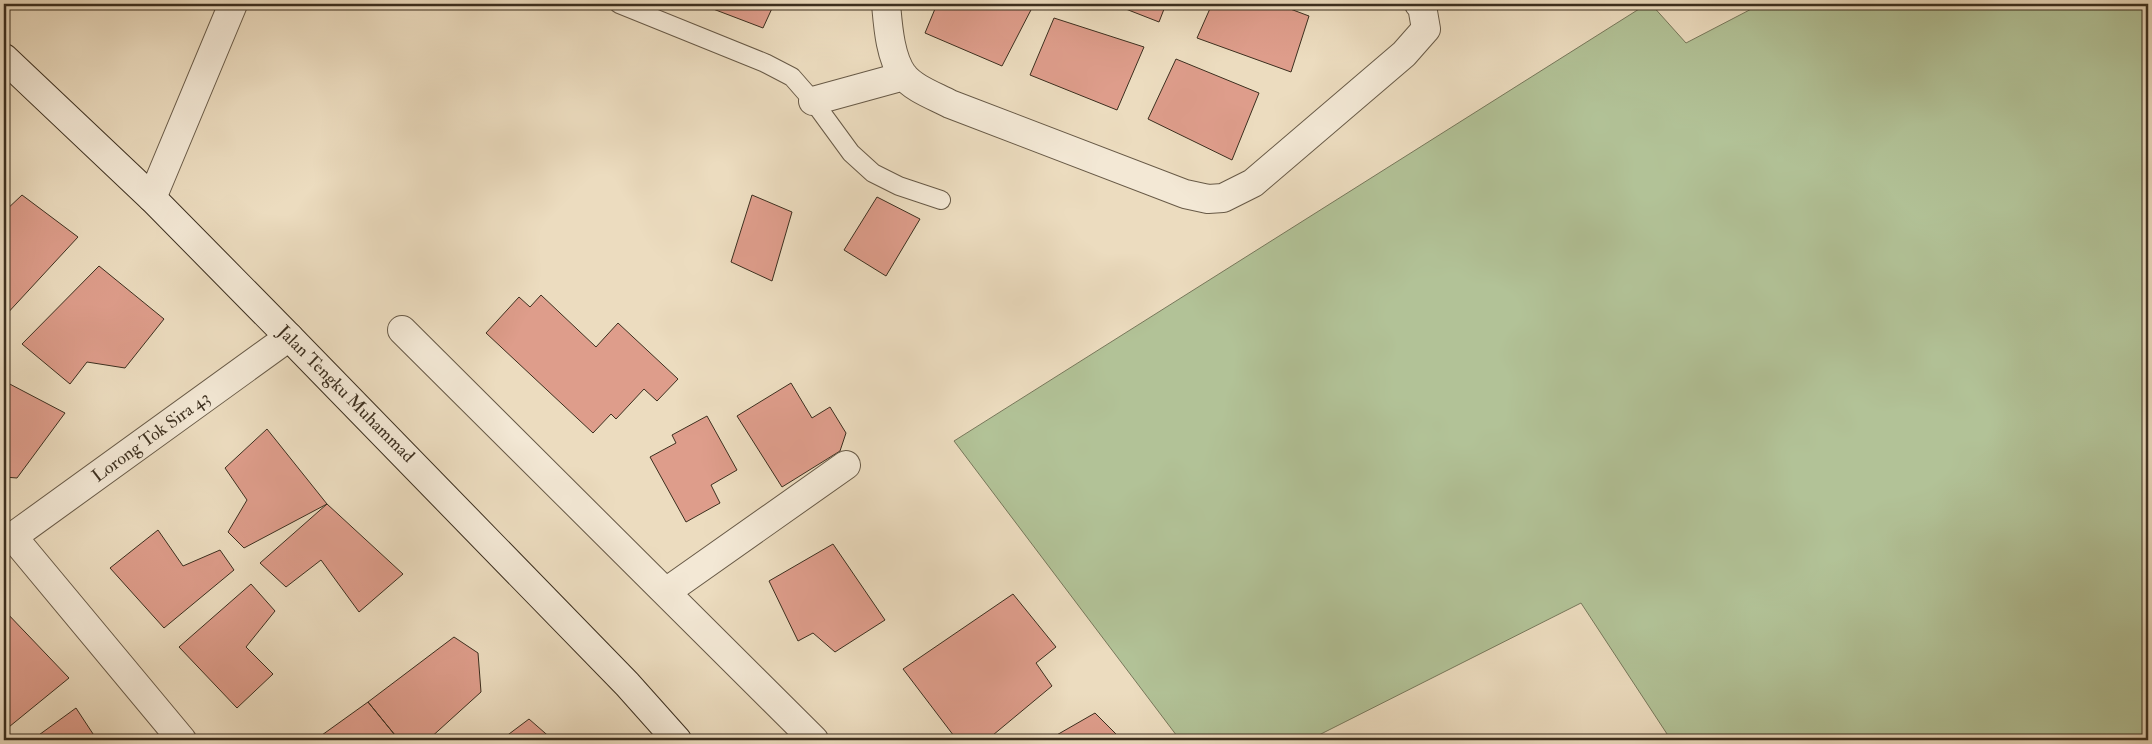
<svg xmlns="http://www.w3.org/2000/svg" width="2152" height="744" font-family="'IM FELL Double Pica',serif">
<rect width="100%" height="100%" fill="#ecdcbf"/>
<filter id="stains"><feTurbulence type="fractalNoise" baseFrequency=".004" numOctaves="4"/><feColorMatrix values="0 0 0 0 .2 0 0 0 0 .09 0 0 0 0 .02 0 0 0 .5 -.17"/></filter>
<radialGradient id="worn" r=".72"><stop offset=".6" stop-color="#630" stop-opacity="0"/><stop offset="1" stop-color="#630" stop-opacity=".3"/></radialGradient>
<path fill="#b2c297" stroke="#77785b" d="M1647 4H1651L1686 43 1761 4H2148V740H1671L1581 603 1309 740H1180L954 441Z"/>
<path fill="#de9d8b" stroke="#3c2f1f" d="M700 4H774L763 28Z
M937 4H1029L1033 6 1002 66 925 33Z
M1113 4H1166L1159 22Z
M1212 4H1277L1309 16 1291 72 1197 38Z
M1054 18 1144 47 1117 110 1030 75Z
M1176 59 1259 93 1232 160 1148 119Z
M22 195 78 237 4 317V212Z
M752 195 792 212 772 281 731 262Z
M877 197 920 219 886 276 844 250Z
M99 266 164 319 125 368 87 362 70 384 22 344Z
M541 295 596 347 618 323 678 379 657 401 644 389 616 419 611 414 593 433 486 333 519 297 530 307Z
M4 381 65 413 17 478 4 477Z
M791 383 812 418 830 407 846 433 840 451 782 487 737 416Z
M707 416 737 470 711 485 720 503 686 522 650 457 676 443 672 435Z
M267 429 327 504 244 548 228 532 247 500 225 468Z
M327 504 403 574 359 612 321 560 286 587 260 563Z
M158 530 183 566 220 550 234 570 164 628 110 568Z
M833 544 885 620 835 652 813 633 798 641 769 581Z
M251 584 275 611 246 647 273 674 237 708 179 647Z
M1013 594 1056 647 1036 663 1052 686 987 740H957L903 669Z
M4 610 69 678 4 731Z
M454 637 478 653 481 692 428 740H399L368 702Z
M368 702 399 740H315Z
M76 708 97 740H32Z
M1095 713 1122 740H1048Z
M529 719 553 740H501Z"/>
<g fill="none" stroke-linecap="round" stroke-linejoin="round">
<defs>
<path id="service" d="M619 4 765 63 792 77 813 101 851 153 873 173 899 186 941 200"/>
<path id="minor" d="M886 4C888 26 890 57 903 75 914 89 935 96 950 104L1185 194 1208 199 1223 198 1253 183 1404 54 1426 29 1422 6 1419 4
M813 101 904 76
M152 198 233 4
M402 330 814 740
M13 537 182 740
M4 543 289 337
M666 592 846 465"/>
<path id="secondary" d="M4 58 152 198 289 337 627 684 677 740"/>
</defs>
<use href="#service" stroke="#685a47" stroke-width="20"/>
<use href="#minor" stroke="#685a47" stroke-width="30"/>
<use href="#secondary" stroke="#3c2f1f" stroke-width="30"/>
<use href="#service" stroke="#f3e8d5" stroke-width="18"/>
<use href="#minor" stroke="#f3e8d5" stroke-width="28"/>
<use href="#secondary" stroke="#f3e8d5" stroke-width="28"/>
</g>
<g text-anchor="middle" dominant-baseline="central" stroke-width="4.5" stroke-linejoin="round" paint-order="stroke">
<g font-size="18" fill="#3c2f1f" stroke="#f3e8d5">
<text transform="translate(346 394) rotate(45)">Jalan Tengku Muhammad</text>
<text transform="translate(151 437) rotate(-36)">Lorong Tok Sira 43</text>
</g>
</g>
<rect width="2152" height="744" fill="none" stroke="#ecdcbf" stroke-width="20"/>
<rect x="5" y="5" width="2142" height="734" fill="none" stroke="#3c2f1f" stroke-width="2.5"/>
<rect x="10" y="10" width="2132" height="724" fill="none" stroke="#3c2f1f"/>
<rect width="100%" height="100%" filter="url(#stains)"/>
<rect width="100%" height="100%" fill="url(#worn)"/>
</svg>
